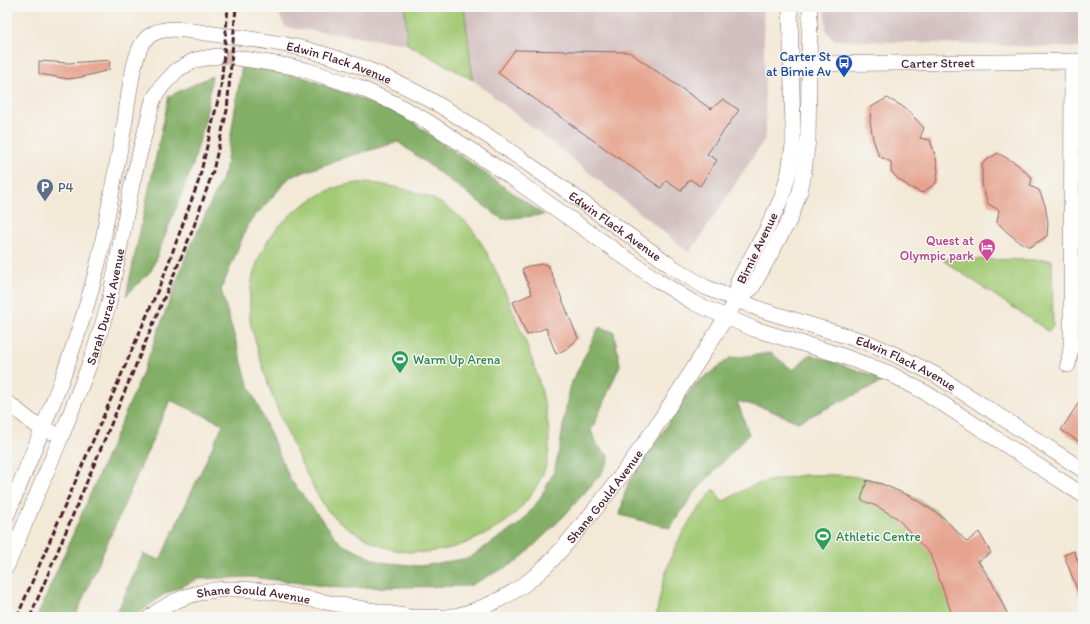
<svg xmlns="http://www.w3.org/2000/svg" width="1090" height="624" font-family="Itim,sans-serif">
<rect width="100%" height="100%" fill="#f6f6f2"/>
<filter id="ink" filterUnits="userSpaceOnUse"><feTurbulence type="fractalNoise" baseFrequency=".025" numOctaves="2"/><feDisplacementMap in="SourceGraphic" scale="8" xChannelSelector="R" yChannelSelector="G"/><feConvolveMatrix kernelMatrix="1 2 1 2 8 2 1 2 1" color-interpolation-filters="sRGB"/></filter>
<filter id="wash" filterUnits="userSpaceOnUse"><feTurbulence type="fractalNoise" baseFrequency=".012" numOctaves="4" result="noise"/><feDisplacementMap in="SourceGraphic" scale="16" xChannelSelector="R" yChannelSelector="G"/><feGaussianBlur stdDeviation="0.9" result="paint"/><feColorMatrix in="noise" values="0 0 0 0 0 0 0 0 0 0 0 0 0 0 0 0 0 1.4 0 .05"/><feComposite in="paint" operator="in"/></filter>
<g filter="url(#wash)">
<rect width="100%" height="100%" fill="#f3e9d7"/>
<path fill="#d2bfc0" d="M276 7H405L407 44 285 27Z
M464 7H763L766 137 690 253 473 80Z
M825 7H1083V48L834 40 829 36 826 29Z"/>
<path fill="#a3ca75" stroke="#767450" d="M405 7H464L473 80 407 44Z
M367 182C400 188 428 191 455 213 459 216 463 219 467 223 487 247 499 278 511 306 528 347 551 403 549 448 548 476 524 510 501 525 466 548 422 561 381 546 375 544 368 539 362 536 350 529 338 522 328 511 324 507 321 499 317 494 304 471 294 447 283 423 272 397 263 370 256 343 254 335 250 326 250 318 247 274 261 239 295 211 309 201 324 191 341 186 349 184 358 183 367 182Z
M944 259 1052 260 1053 327 1048 331 944 261Z
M803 475C821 475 839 474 857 477 885 482 924 499 944 518 972 544 994 583 1009 617H656C661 588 668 558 683 532 692 517 703 503 714 489L722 502 751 486 765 482Z"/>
<path fill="#82ae66" stroke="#666648" d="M242 65 303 77 401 114 544 215 502 219 398 142 350 156 290 177 248 224 221 290 248 383 290 479 341 544 380 562 420 566 469 558 521 523 539 500 554 472 560 446 569 388 599 327 614 332 620 365 591 431 598 446 610 457 601 474 564 516 518 561 469 586 340 588 251 577 198 579 163 595 134 617H115L143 554 160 560 223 424 170 400 75 617H37L141 377 187 254 225 172Z
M212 76 206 116 193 165 151 271 126 296 169 96Z
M771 353 793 370 810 354 886 380 798 422 764 408 737 401 749 434 695 492 670 528 620 515 624 496 628 483 694 385 730 358Z"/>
<g id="blocks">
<path fill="#e6a38e" d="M515 50 629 52 711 109 723 99 739 110 707 154 717 160 700 186 690 179 681 191 666 181 661 188 498 73Z
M110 60 109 70 82 77 68 79 39 74V61L69 63Z
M887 98 902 106 914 117 924 128 920 138 930 140 936 158 938 171 936 183 922 193 911 188 898 179 891 171V162L879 156 873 139 870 121 871 107Z
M998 153 1017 164 1032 178 1030 186 1039 190 1045 205 1048 223 1047 236 1030 247 1018 241 1007 232 997 222 999 210 988 204 982 185V163Z
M542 264 548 265 578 338 568 348 556 354 546 328 527 335 513 302 532 294 522 269 529 266Z
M1083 396V444L1061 430Z
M867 480 882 484 910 496 944 518 967 542 979 532 991 553 978 561 992 582 1009 617H953L930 554 897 518 876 506 861 500Z
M1074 551 1083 574 1082 602 1064 555Z"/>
</g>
</g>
<g filter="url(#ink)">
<use href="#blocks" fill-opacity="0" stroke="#856667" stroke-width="1"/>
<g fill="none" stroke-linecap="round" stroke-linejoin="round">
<path stroke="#d1c1b5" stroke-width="15" stroke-dasharray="15 8" stroke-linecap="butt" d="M218 56 238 58"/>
<defs>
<g id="minor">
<path d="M238 58 288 66 306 70 358 87 394 103 427 121 508 175 657 280 694 303 754 329 837 354 889 373 926 393 1083 495"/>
<path id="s1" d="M799 64 1083 61"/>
<path d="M737 300 738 281 766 231 782 197 789 172 793 145V130L790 7"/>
<path d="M1068 365 1071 348 1072 61"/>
<path d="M7 402 42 430 52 432"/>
<path id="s2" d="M7 515C41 433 77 350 98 263 103 245 105 225 109 207 114 178 120 150 125 121 128 101 132 61 142 44 151 29 169 28 185 30 230 37 275 40 319 53 402 76 465 119 534 168 581 201 628 234 674 268L705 287 762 310 869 343 894 354 936 375 1083 470"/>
<path id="s3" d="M7 566 62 435 93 355 109 303 132 184 153 100 162 86 177 70 195 60 218 56"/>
<path id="s4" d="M150 617C204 574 264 590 325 602 353 607 381 612 409 617"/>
<path id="s5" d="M414 617C425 617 437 618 447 617 472 614 502 600 522 586 548 568 567 543 587 519 644 451 689 375 737 300L752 288 777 242 790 219 800 191 803 178 808 140 810 7"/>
</g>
</defs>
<use href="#minor" stroke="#856667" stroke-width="16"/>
<use href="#minor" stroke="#fff" stroke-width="15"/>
<path stroke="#4a1f2b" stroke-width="3" stroke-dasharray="6 3" stroke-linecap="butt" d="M17 617 163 278 199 180 221 87 228 7
M30 617 193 229 213 171 227 110 236 7"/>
</g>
</g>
<defs>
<symbol id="bus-pin" viewBox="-11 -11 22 30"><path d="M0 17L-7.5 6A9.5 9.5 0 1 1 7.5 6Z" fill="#1a4fb4" stroke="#f6f6f2"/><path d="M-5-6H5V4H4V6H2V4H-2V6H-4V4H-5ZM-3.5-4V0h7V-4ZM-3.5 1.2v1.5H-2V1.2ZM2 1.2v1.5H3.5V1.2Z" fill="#fff"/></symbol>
<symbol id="parking-pin" viewBox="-11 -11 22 30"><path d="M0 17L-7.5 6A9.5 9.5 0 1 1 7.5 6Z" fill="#5c6f8a" stroke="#f6f6f2"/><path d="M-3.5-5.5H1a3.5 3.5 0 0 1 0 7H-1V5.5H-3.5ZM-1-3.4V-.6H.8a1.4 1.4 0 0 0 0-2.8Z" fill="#fff"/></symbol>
<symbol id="hotel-pin" viewBox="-11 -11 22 30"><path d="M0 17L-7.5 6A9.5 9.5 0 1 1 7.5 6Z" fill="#d1479c" stroke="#f6f6f2"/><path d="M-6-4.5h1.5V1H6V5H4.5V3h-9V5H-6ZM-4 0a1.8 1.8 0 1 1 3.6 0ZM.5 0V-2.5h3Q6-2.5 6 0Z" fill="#fff"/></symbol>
<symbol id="stadium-pin" viewBox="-11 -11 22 30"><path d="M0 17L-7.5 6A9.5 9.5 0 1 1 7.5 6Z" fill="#2e9e5b" stroke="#f6f6f2"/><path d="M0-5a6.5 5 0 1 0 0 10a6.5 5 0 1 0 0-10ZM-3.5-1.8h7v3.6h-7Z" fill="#fff"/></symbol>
</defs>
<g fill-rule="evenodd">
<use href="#bus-pin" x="834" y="53" width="20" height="27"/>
<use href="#parking-pin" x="35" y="177" width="20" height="27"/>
<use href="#hotel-pin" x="977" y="237" width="20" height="27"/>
<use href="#stadium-pin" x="390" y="349" width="20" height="27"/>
<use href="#stadium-pin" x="813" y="526" width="20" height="27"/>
</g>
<g text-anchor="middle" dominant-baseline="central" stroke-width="3" stroke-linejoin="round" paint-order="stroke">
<g font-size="13" fill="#164399" stroke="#f6f6f2" text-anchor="end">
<text x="831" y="56">Carter St<tspan x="831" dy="15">at Birnie Av</tspan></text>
</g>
<g font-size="13" fill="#4a1f2b" stroke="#f6f6f2">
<text stroke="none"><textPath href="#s1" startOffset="139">Carter Street</textPath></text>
<text stroke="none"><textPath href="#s2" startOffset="698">Edwin Flack Avenue</textPath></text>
<text stroke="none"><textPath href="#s2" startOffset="1021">Edwin Flack Avenue</textPath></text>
<text transform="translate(757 248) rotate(-64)">Birnie Avenue</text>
<text stroke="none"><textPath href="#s3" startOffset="278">Sarah Durack Avenue</textPath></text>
<text stroke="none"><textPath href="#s2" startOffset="1345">Edwin Flack Avenue</textPath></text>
<text stroke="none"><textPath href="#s5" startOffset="237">Shane Gould Avenue</textPath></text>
<text stroke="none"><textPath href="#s4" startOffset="110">Shane Gould Avenue</textPath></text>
</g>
<g font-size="13" fill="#4e5e75" stroke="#f6f6f2" text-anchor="start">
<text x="58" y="187">P4</text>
</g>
<g font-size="13" fill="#b23c85" stroke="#f6f6f2" text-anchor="end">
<text x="974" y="240">Quest at<tspan x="974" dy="15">Olympic park</tspan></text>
</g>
<g font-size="13" fill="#27864d" stroke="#f6f6f2" text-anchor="start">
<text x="413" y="359">Warm Up Arena</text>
<text x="836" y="536">Athletic Centre</text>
</g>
</g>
<rect width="1090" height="624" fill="none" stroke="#f6f6f2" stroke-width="24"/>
</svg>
